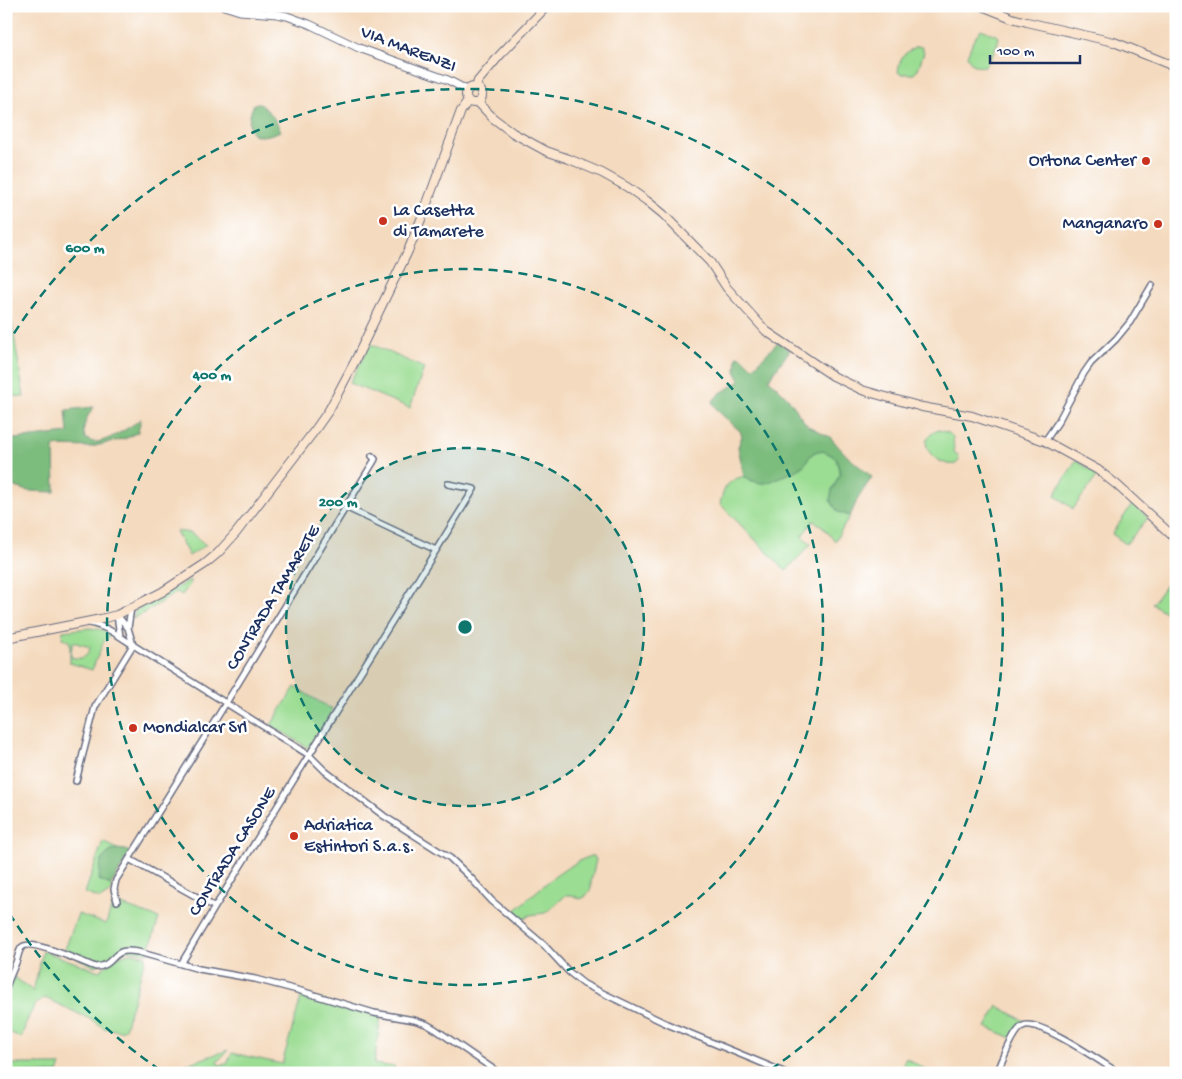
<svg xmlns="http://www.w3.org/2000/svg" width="1182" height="1079" font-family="'Gochi Hand',sans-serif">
<rect width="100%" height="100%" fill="#fff"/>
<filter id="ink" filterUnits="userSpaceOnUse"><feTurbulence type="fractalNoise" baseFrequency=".02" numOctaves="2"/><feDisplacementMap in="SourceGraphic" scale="10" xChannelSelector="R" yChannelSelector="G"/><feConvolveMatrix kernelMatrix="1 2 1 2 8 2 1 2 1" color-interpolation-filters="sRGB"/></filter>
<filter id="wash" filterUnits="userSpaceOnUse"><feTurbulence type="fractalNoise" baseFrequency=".0096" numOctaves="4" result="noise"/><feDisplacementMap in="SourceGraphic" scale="20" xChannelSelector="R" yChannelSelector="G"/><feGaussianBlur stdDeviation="1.12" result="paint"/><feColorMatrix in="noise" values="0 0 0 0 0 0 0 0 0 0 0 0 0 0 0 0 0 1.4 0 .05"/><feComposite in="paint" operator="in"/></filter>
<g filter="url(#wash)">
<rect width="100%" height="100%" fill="#f4dabe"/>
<path fill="#9bdd93" stroke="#5b8678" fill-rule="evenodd" d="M981 29 998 36 999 37C997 48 991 57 985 66 976 68 971 64 967 56L973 41Z
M917 46 922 47 924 52 918 69 914 74H900L898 72C901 54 903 55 917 46Z
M9 304 24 397 6 395V305Z
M371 344 424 368 410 408 349 383Z
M939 430 949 433 953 437 954 452 958 455 959 461 956 464C937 468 910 440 939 430Z
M819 450 826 452 836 458 840 474 832 490 838 512 850 516 835 541 821 525 813 521 802 536 811 544 786 571 720 504C724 487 727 481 744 476L752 481 784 475 795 472 804 465 810 455Z
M1076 460 1098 475 1073 509 1055 495Z
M1133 503 1148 518 1126 544 1112 534Z
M176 531 191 533 206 545 189 556Z
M1176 571V609L1172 616 1152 604Z
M190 580V584L182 595 177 592 144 613 132 619 136 610Z
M90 628 103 630 111 635 104 641 92 670 70 663V642L62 638 63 631ZM73 642 90 647C88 658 81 660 71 657V651Z
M295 687 333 710 310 749 271 725Z
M103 841 117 849C100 855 101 863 99 880L111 885 112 891 100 899 85 893Z
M590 856H594L596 860 591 881V889L585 897 580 899 572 895H566L552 908 545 913 530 915 520 922 511 914C535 893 560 868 590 856Z
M113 902 159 918 148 953 126 950 108 962 94 966 64 952 78 914 106 924Z
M43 951 99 971C107 966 116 956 126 954 132 952 140 955 146 956L125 1029 120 1031 104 1028 92 1020 45 998C31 1003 26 1025 21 1038L6 1030V1000L13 976 33 991Z
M302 994 342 1006 381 1015 374 1064 395 1067 396 1073H178L184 1065 228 1050 217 1062 219 1065 227 1064 232 1053 282 1064Z
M998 1006 1026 1022 1018 1027 1012 1038 986 1027Z
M906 1058 928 1071 927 1073H899Z
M6 1064H40L41 1065H61L58 1073H6Z"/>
<path fill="#7cbc7d" stroke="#4c766e" d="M258 103C269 109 275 119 281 131 275 133 268 136 261 136 244 136 249 114 254 104Z
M778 342 790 350 769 379 787 397 796 409 799 415 808 426 830 437 847 456 872 477 858 498 850 516 838 512 830 500 832 490 840 474 836 458C831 455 824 450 818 451 810 453 809 459 805 464 801 469 773 481 766 483 758 484 750 480 744 476L738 447 742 436 740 431 718 411 712 402 719 394 737 383 740 380 736 373 737 356 742 357 753 368Z
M94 407C87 416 81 427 85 438 89 440 92 443 97 442 108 441 132 426 141 419L138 432 127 438 91 447 54 446 55 492 28 491 6 484V440L68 433 66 410Z
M117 849 126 850 130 852 129 855 111 885 99 880C100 863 100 855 117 849Z"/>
</g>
<g filter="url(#ink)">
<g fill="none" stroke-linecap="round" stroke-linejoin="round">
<defs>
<path id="minor" d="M1045 441 1058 422 1084 373 1091 363 1116 339 1130 322 1152 285
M345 507 436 550
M117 615 120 636
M117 615 128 628
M89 623C106 626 119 636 133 645L309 755 325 771 384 816 450 858 469 876 492 901 544 945 569 972 584 984 667 1024 786 1073
M76 781 95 707 133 645 128 628 131 608
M129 859 215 907
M117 901 114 889 116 880 226 703 374 461 375 459 372 456
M181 964 215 907 474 489 448 484
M6 987C9 979 12 972 15 965 18 959 18 951 22 947 31 938 84 963 96 967 111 966 110 957 121 952 126 950 132 951 138 952L199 969 255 979 301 991 374 1013 414 1020 426 1024 435 1029 499 1073
M997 1073C1002 1062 1013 1031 1023 1026 1037 1017 1104 1064 1119 1073"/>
<path id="tertiary" d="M224 6 240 11 277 14 287 16 309 24 359 48 448 80 467 90"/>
<path id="secondary" d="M982 6 1012 18 1027 22 1114 42 1176 67
M466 95a8 8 0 1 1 16 0a8 8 0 1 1-16 0Z
M476 87 478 81 500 55 547 6
M478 102 493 118 513 133 546 151 569 159 602 173 627 187 647 201 663 214 710 262 727 288 766 331 833 376 862 390 879 395 922 407 972 416 1045 441 1098 470 1117 485 1176 539
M6 638 101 619 117 615 162 592 205 564 218 553 236 533 315 430 329 410 355 361 408 251 422 217 461 111 468 101"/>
</defs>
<use href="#minor" stroke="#676b80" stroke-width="8"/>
<use href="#tertiary" stroke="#676b80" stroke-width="9"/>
<use href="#secondary" stroke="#676b80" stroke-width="10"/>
<use href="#minor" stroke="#fff" stroke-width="5"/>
<use href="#tertiary" stroke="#fff" stroke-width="7"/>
<use href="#secondary" stroke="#fce5cf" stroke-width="8"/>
</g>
</g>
<circle cx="465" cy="627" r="179" fill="#0f766e" fill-opacity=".12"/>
<g fill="none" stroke="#0f766e" stroke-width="2.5" stroke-dasharray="9 6">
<circle cx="465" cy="627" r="179"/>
<circle cx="465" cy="627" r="358"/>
<path d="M160 1070A538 538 0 0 1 6 908M6 346A538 538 0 1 1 770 1070"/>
</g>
<g fill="#c8321e" stroke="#fff" stroke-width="2">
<circle cx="1146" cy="161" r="5"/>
<circle cx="383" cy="221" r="5"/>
<circle cx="1158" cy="224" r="5"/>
<circle cx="133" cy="728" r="5"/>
<circle cx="294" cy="836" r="5"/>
</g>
<g text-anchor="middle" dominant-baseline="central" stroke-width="5" stroke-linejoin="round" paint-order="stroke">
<g font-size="18" fill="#1b2f5e" stroke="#fff">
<text transform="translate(408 50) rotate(21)">VIA MARENZI</text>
<text transform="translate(274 598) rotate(-59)">CONTRADA TAMARETE</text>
<text transform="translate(233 852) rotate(-58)">CONTRADA CASONE</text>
</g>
<g font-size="18" fill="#1b2f5e" stroke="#fff" text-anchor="start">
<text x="1136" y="161" text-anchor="end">Ortona Center</text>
<text x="393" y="211">La Casetta<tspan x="393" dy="21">di Tamarete</tspan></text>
<text x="1148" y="224" text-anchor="end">Manganaro</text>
<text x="143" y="728">Mondialcar Srl</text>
<text x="304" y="826">Adriatica<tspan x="304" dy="21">Estintori S.a.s.</tspan></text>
</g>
</g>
<circle cx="465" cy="627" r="8" fill="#0f766e" stroke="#fff" stroke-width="2.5"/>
<g font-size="15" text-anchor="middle" font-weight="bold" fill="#0f766e" stroke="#fff" stroke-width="5" stroke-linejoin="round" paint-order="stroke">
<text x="85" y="252">600 m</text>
<text x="212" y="379">400 m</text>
<text x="338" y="506">200 m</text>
</g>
<rect width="1182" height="1079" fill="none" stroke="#fff" stroke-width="25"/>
<path d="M990 55v8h90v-8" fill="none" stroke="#1b2f5e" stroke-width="2.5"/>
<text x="997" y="55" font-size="15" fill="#1b2f5e" stroke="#ffffff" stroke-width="4" paint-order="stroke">100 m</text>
</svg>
